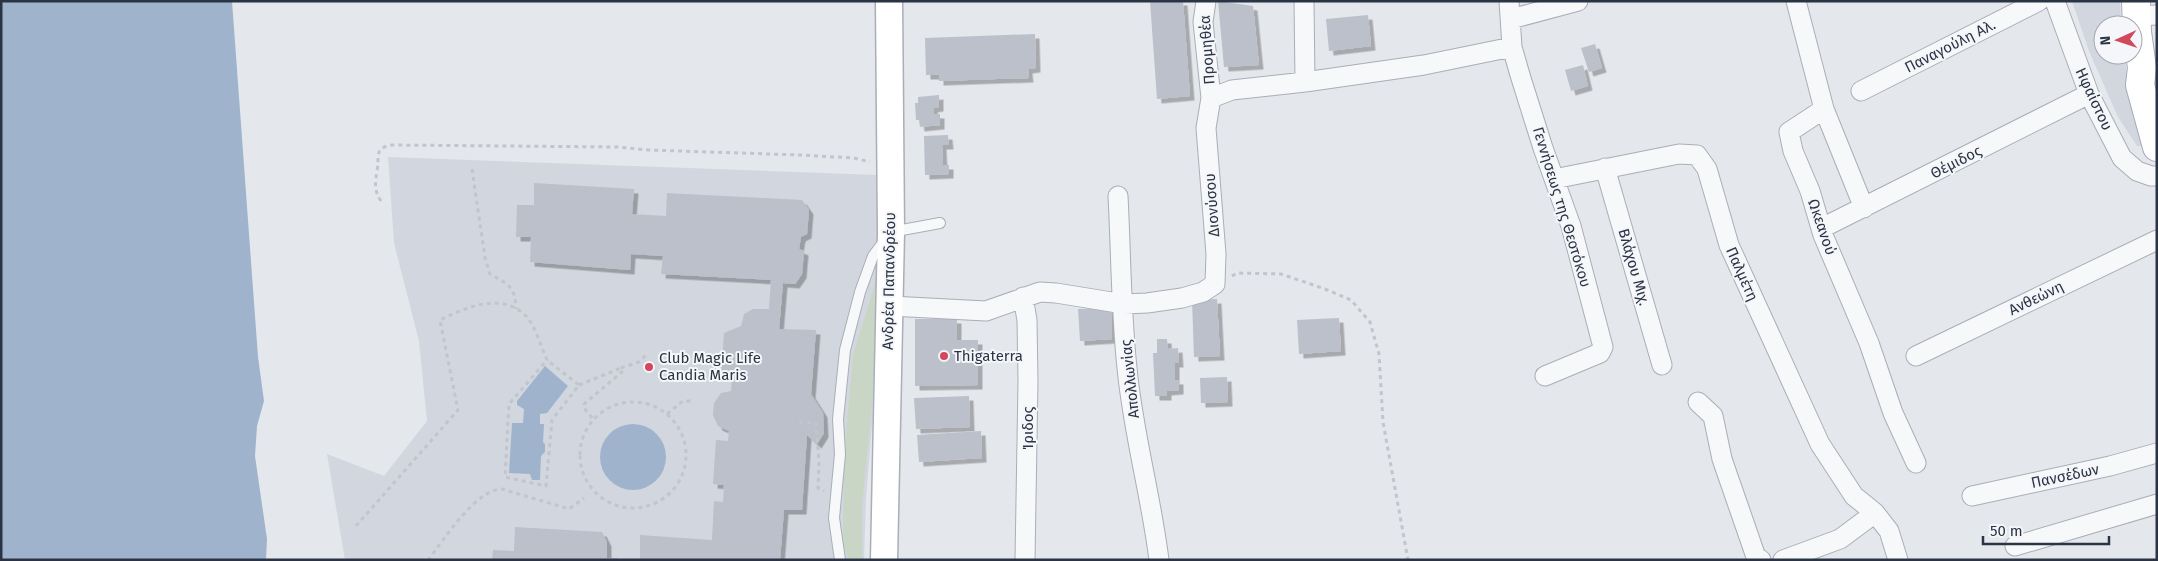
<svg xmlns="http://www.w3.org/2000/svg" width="2158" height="561" font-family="'Fira Sans',sans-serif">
<defs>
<filter id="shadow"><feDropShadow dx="4.5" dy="4.5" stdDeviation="0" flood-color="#0004"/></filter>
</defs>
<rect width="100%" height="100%" fill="#e4e7ec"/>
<path fill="#d2d6de" d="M2072 1H2120L2121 25H2103V55H2124L2130 97 2146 146H2137L2118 117 2089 51Z
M388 157 876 175 880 223 875 389 866 498 864 560H345L327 454 384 476 427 421 419 341 394 243Z"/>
<path fill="#c9d6c5" d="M876 281 873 395 862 504V560H849L843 544 844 456 853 355Z"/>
<path fill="#9fb4cc" d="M1 1H232L258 357 264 401 257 426 255 456 267 539 266 560H1Z
M545 366 568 386 547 413 540 414V424H544L543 442 545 444V452L541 456 540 480H532L530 474 509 473 512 423H523L524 409 517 405V401Z
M600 457a33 33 0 1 1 66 0a33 33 0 1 1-66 0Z"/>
<path fill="#bbc0ca" filter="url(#shadow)" d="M1150 1H1183L1190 96 1157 99Z
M1218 1 1253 6 1259 65 1224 67Z
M1368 15 1371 46 1329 51 1326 19Z
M1035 34 1036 68 1028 69 1029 78 939 81V75H926L925 38Z
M1595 44 1602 68 1589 72 1581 48Z
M1583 65 1588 86 1571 91 1565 70Z
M939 95V107L933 108 934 114H940V125L920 127 919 120H916L915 103H918V97Z
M948 135 949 145H942L943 165H949V174L925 175 924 136Z
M534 183 634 189 632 214 666 216 667 193 802 200 809 210 807 234 801 237 799 249 804 251 802 274 795 284 783 283 779 329 816 330 811 394 823 413 824 433 817 444 807 435 802 510H784L780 560H640V535L712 540 714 501 723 502 724 485 713 484 716 440 728 441 729 431 718 426 713 415 714 403 721 393 731 391 732 377 721 376 724 333 741 326 744 314 753 309H769L771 280 661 274 663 256 631 254 630 270 530 262 531 237H516L517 205H534Z
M1217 299 1220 356 1194 357 1192 300Z
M1111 308 1112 339 1080 341 1078 309Z
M1339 318 1341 351 1299 354 1297 320Z
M915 319H957V340H978V385L915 386Z
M1157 339H1167L1168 349 1178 348 1179 363H1175V380H1179V390L1167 391V396H1155L1153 353H1157Z
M1227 377 1228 402 1201 403 1200 378Z
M969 396 970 427 916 429 914 398Z
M981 431 982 458 919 462 917 435Z
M515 527 602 532 607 542V558H618V560H492L493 550 514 551Z"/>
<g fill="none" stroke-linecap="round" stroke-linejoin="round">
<defs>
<path id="service" d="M840 560 834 518 840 454 838 419 845 350 860 292 873 256 891 232 940 223"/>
<path id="minor" d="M1206 1 1203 22 1211 98
M1304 1 1305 82
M1509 1 1512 47 1520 75 1543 148 1571 226 1603 347 1600 353 1545 376
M1796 1 1824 109 1789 132 1793 151 1810 191 1823 235 1869 343 1893 413 1916 463
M2055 1 2089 94 2122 158 2137 171 2151 176H2157
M2136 16 2157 15
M1511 19 1578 1
M1861 91 2039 1
M1824 109 1864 208
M1605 168 1662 365
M1554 179 1679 154 1697 155 1707 169 1729 245 1820 444 1854 496 1875 513 1889 531 1898 560
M1118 196C1121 253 1121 312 1127 368 1133 433 1151 495 1159 560
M1822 228 2089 94
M1023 297 1027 320 1028 381 1025 560
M890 306 986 311 1040 292 1056 293 1124 304 1147 303 1182 298 1203 292 1215 284 1216 254 1206 128 1211 98 1232 90 1305 82 1424 65 1512 47
M1916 356 2157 240
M1698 402 1713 416 1722 459 1756 557 1761 560
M1972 496 2110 466 2157 453
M2015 546 2157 504
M1783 560 1840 539 1875 513"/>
<path id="secondary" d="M884 560 891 232 889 1"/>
<path id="primary" d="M2136 1 2137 32 2142 68 2140 85 2157 147"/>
</defs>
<use href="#service" stroke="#a9aeb7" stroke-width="12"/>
<use href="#minor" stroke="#a9aeb7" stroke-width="21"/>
<use href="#secondary" stroke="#a9aeb7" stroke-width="29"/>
<use href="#primary" stroke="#a3abb8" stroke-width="30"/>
<path stroke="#c2c5cb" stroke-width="3" stroke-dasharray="4 4" stroke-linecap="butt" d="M472 169 485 258 490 274C509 285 515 286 516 309
M381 201C374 191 375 183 377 171 380 157 373 148 392 145L618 147 648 150 800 155 854 158 870 162
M1232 276 1237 273 1281 274 1325 289 1351 300 1370 322 1379 354 1383 422 1408 560
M621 368 639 362 646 355
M579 385 621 368 622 372 584 404V408L593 419
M580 455a53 53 0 1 1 106 0a53 53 0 1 1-106 0Z
M667 414 683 401H693
M799 422 816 423 819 462 818 488 824 491
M356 526 458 410 440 320C467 307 502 291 527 317 535 326 542 349 547 360L509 404 505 477 546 486 552 420 579 385 547 360
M428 560C443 541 476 489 502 489L569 509 584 498"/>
<use href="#service" stroke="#f7f8fa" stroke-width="10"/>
<use href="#minor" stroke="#f7f8fa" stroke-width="19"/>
<use href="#secondary" stroke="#fff" stroke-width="26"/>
<use href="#primary" stroke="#fff" stroke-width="28"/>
</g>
<g fill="#d1495b" stroke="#f4f6f9" stroke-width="2">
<circle cx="944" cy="356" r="5"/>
<circle cx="649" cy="367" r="5"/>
</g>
<g text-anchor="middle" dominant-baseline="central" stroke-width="4" stroke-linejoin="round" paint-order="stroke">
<g font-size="15" fill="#2b3445" stroke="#f4f6f9">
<text transform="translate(1950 46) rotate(-27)">Παναγούλη Αλ.</text>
<text transform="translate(1207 50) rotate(-94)">Προμηθέα</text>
<text transform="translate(2094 99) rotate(65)">Ηφαίστου</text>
<text transform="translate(1956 162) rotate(-27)">Θέμιδος</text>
<text transform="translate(1212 205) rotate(-94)">Διονύσου</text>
<text transform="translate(1562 207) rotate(73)">Γεννήσεως της Θεοτόκου</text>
<text transform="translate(1822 227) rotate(71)">Ωκεανού</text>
<text transform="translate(1634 267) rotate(74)">Βλάχου Μιχ.</text>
<text transform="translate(1742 274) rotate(66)">Παλμέτη</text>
<text transform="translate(889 281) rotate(-89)">Ανδρέα Παπανδρέου</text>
<text transform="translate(2036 298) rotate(-26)">Ανθεώνη</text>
<text transform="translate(1130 379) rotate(-96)">Απολλωνίας</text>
<text transform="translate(1028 428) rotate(-90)">Ίριδος</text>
<text transform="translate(2065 476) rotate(-12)">Πανσέδων</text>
</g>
<g font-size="15" fill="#2b3445" stroke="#f4f6f9" text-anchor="start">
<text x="954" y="356">Thigaterra</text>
<text x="659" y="358">Club Magic Life<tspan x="659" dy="17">Candia Maris</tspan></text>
</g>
</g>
<rect width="2158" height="561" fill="none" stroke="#2b3445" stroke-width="5"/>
<g transform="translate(2118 40) rotate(267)"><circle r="24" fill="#f4f6f9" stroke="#a4a8b1"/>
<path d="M0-4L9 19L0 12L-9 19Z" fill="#d1495b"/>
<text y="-8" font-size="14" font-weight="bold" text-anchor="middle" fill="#2b3445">N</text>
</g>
<path d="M1983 536v8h126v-8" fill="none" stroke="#2b3445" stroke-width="2.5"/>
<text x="1990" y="536" font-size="15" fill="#2b3445" stroke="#f4f6f9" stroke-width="4" paint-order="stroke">50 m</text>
</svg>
